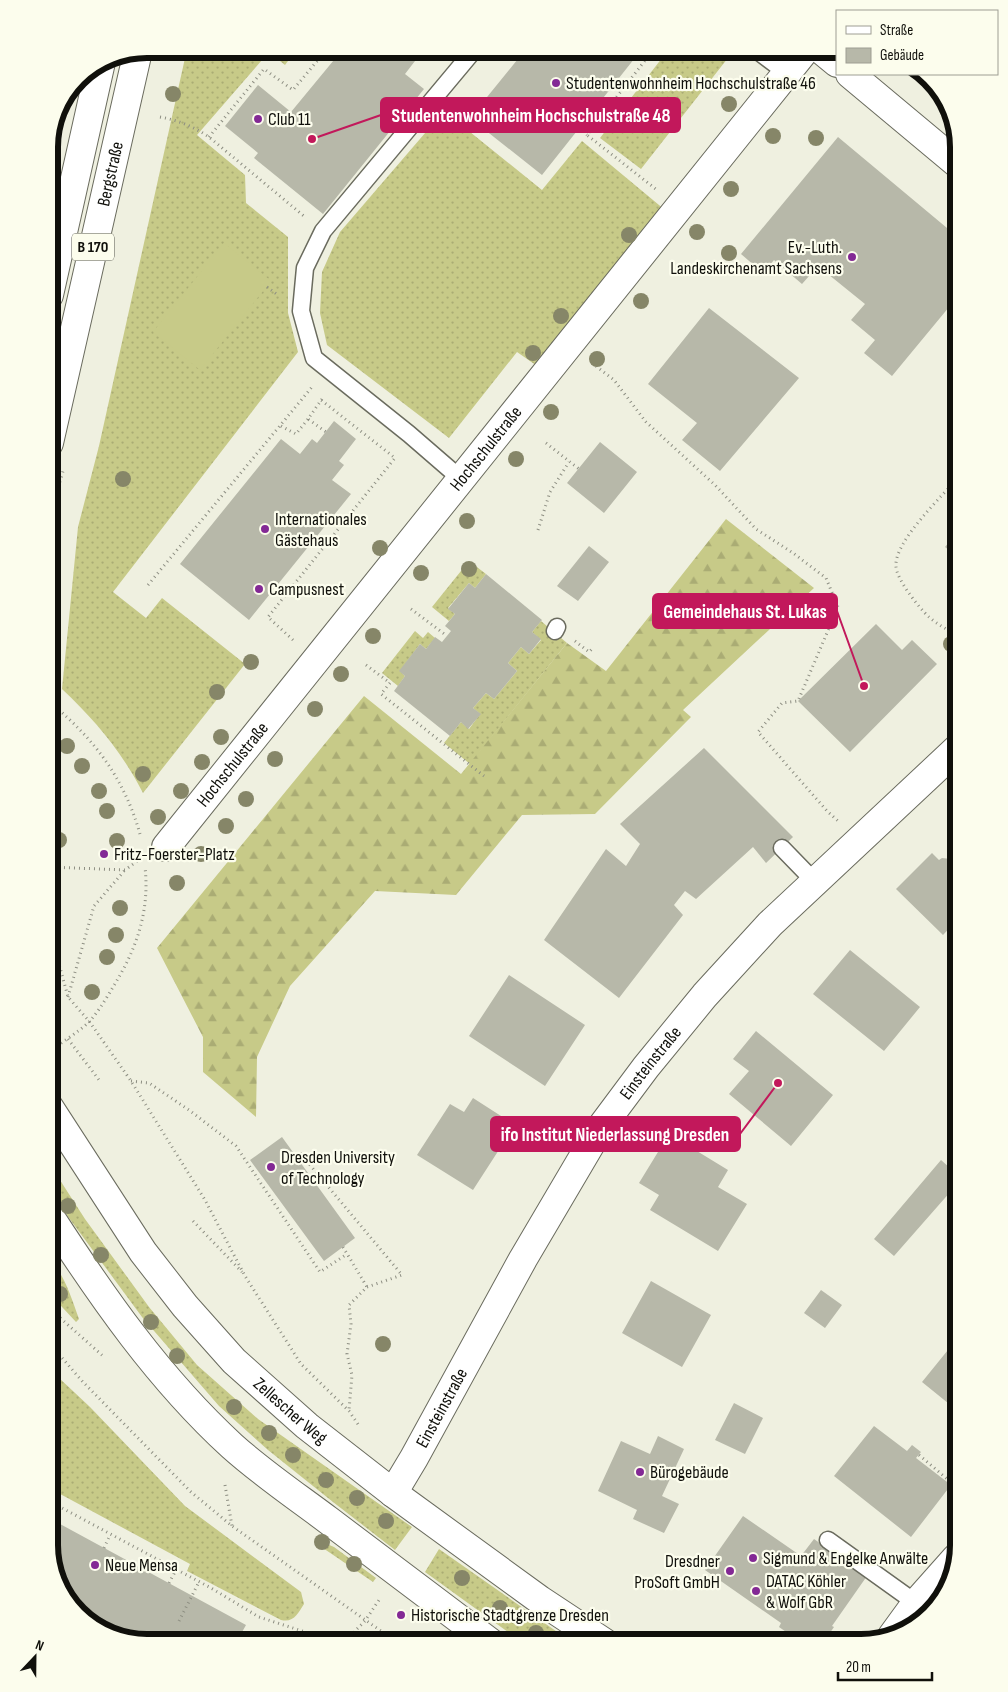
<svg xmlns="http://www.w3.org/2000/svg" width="1008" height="1692" font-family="'Sofia Sans Condensed',sans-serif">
<defs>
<pattern id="grass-dots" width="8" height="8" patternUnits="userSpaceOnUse" patternTransform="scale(1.25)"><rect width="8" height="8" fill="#c7ca88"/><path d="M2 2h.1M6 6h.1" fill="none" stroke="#aaac74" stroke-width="1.8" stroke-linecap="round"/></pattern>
<pattern id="forest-firs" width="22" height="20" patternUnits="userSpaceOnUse" patternTransform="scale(1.25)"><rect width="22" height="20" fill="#c7ca88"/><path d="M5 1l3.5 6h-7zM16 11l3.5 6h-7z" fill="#aaac74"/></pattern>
</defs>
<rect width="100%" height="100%" fill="#eff0e0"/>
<path fill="url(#grass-dots)" d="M187 49H297L285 65 269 52 197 135 245 175 246 203 288 237V313L298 352 113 592 146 618 162 598 245 664 143 793C122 752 95 720 62 689L78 527 99 446Z
M669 49H735L641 169 600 138Z
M444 111 542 190 582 141 665 210 540 368 517 352 449 438 327 345 320 313 322 272 340 232Z
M469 561 486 574 475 588 469 583 448 608 455 614 449 621 432 607Z
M541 621 567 643 470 764 444 743 461 722 469 729 480 714 473 708 486 693 494 699 517 671 508 663 521 647 529 654 541 640 532 632Z
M415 631 423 638 428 632 435 638 426 649 420 644 400 671 405 676 398 686 382 673Z
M49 1163 85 1219 149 1307 197 1365 258 1419 412 1527 395 1550 333 1502 268 1450 219 1406 142 1317 69 1218 49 1186Z
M49 1259C65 1275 71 1297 79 1319L76 1322 49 1293Z
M49 1374 58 1377 90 1407 185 1506 301 1592 304 1604C298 1613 294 1623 281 1620L187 1571 190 1564 49 1488Z
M320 1541 334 1547 376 1578 373 1582 317 1544Z
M439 1549 573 1643H523L515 1637 425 1572Z"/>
<path fill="url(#forest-firs)" d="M726 519 814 588 683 710 691 717 595 814 522 815 456 895 375 891 290 986 257 1057 256 1117 203 1072V1037L157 948 364 696 461 774 567 643 606 671Z"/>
<path fill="#c7ca88" d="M224 243 271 281 200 370 153 332Z"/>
<path fill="#b7b8a9" d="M343 49H421L413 59 415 61 405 74 424 89 323 214 254 158 258 153 225 126 258 85 291 112Z
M526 49H642L542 175 470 118Z
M838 137 959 238V295L892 376 864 353 875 340 851 320 865 304 818 266 802 284 774 260 763 273 741 254Z
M709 308 799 378 720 471 682 440 697 423 648 384Z
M334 421 356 439 339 461 344 465 332 480 351 494 249 620 180 564 281 439 300 454 312 439 317 443Z
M600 442 637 472 604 513 567 483Z
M959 530V558L945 547Z
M589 546 609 562 578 601 557 586Z
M486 574 542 620 532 632 541 639 529 654 521 647 508 663 517 671 494 699 486 693 473 708 481 714 468 729 461 722 450 736 394 691 405 676 399 671 420 644 426 649 435 637 442 642 451 631 445 626 455 614 448 609 469 583 475 588Z
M876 624 902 650 912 640 937 664 850 752 798 701Z
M704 748 793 837 766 863 753 847 696 899 685 891 674 905 683 915 619 998 544 940 606 849 626 866 640 844 620 824Z
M932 853 939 860 942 858 951 859 955 861 958 869 956 876 959 880V918L943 935 896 889Z
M850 950 920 1007 884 1051 813 994Z
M509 975 585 1025 545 1086 469 1036Z
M756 1031 833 1095 791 1146 729 1094 749 1071 733 1059Z
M473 1098 515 1125 473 1190 417 1155 450 1104 464 1112Z
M669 1134 728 1170 718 1187 747 1204 718 1251 650 1210 659 1195 639 1183Z
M282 1137 355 1238 324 1261 250 1160Z
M941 1160 959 1176V1182L894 1256 874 1239Z
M651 1281 711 1315 682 1367 622 1333Z
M821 1290 842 1305 825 1328 804 1313Z
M952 1345 959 1350V1412L922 1382Z
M734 1403 763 1418 745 1454 715 1440Z
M874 1426 907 1451 912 1445 921 1452 916 1458 951 1485 911 1537 834 1476Z
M658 1436 684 1449 662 1496 679 1504 664 1533 633 1519 637 1510 598 1491 621 1441 650 1454Z
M743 1516 801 1556 814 1539 867 1576 832 1626 834 1627 823 1643H802L779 1627 781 1623 705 1570Z
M49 1518 246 1625 236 1643H141L93 1627 59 1588 49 1545Z"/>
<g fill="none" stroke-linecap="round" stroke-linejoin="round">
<defs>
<path id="service" d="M755 49 787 73
M461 479 409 434 314 358 301 311 305 268 323 231 475 49
M555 631 557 627
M782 848 816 883
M828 1540 916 1603"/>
<g id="minor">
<path d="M820 49 837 63"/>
<path d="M850 74 959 165"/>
<path id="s1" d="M166 847 806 49"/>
<path id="s2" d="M393 1493 414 1458 523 1259 599 1130 646 1067 705 995 770 924 959 747"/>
<path d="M892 1636 916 1603 956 1558"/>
</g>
<g id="secondary">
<path id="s3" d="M49 1107 143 1252 185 1306 234 1361 307 1426 393 1493 540 1600 605 1643"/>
<path d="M49 1215C102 1297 159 1379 232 1446 262 1473 296 1496 328 1520 382 1561 437 1602 491 1643"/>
</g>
<g id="primary">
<path d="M49 295 101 62"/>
<path id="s4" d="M49 443 138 51"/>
</g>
</defs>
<use href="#service" stroke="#6a6b5e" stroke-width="19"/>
<use href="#minor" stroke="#6a6b5e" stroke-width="30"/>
<use href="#secondary" stroke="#6a6b5e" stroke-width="30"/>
<use href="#primary" stroke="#6a6b5e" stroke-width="30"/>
<path stroke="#8d8e82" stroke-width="3" stroke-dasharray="1 4" stroke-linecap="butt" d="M654 49 587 135 657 190
M160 117C178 120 194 127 209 137L305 217
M579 128 587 135
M209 137 264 69 293 90 327 49
M267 287 278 295
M592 363 614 380 646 422 715 485 756 529 793 553 826 578 838 607 798 701 782 703 758 732 827 811 838 821
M322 399 308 419 326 432
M281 426 296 434 308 419
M546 443 579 469
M538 530 550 492 569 462
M49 546 57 491 64 468
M148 585 312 387
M411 609 447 636
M959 634H955C946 629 937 624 929 617 920 609 896 579 896 566 894 542 943 495 959 477
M293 640 268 617 395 458 321 400
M575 641 589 652 592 649
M366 665 390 683 381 694 484 776
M51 703C95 740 124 778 140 834
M49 867 125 870 140 859
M49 927 68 997 89 1021 131 1081 205 1200 245 1276 301 1364 349 1411 360 1427
M68 997 94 906 125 870
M68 1039 99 1080
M49 1052C62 1042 77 1033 89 1022 98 1012 106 999 113 987 136 950 150 912 145 867
M131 1081 149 1083 189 1110 236 1146 320 1272 347 1254
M300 1153 402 1275 367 1287 349 1305 351 1324 347 1354 352 1375 349 1410
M193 1221 242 1272
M343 1247 367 1287
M49 1308 103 1356
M49 1343 83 1382 191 1492 232 1526 398 1643
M919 1455 959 1489
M225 1485 232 1526
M49 1501 211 1588 259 1617 339 1643
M104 1548 110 1535
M169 1583 176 1570
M179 1621 199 1582
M343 1643 365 1621 381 1597"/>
<use href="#service" stroke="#fff" stroke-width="16"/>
<use href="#minor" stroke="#fff" stroke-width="28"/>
<use href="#secondary" stroke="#fff" stroke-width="28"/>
<use href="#primary" stroke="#fff" stroke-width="28"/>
</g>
<g fill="#868668">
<circle cx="173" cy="94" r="8"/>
<circle cx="729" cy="104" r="8"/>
<circle cx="773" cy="136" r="8"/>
<circle cx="816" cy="138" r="8"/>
<circle cx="731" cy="189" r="8"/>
<circle cx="697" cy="232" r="8"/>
<circle cx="629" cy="235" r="8"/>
<circle cx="729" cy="253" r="8"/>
<circle cx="641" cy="301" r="8"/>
<circle cx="561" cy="316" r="8"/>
<circle cx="533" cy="353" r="8"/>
<circle cx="597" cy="359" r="8"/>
<circle cx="551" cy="412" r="8"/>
<circle cx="516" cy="459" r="8"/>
<circle cx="123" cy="479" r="8"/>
<circle cx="467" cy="521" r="8"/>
<circle cx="380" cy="548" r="8"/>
<circle cx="469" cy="569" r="8"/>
<circle cx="421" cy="573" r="8"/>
<circle cx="373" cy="636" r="8"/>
<circle cx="951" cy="644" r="8"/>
<circle cx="251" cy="662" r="8"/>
<circle cx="341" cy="674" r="8"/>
<circle cx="217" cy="692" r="8"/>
<circle cx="315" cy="709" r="8"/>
<circle cx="221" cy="737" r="8"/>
<circle cx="67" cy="746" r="8"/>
<circle cx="275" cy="759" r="8"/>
<circle cx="202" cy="762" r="8"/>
<circle cx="82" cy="766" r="8"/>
<circle cx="143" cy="774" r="8"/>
<circle cx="99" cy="791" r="8"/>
<circle cx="181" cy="791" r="8"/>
<circle cx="246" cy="799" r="8"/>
<circle cx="107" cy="811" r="8"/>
<circle cx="158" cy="817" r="8"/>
<circle cx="226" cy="826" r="8"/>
<circle cx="59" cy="840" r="8"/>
<circle cx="117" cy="841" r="8"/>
<circle cx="201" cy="854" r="8"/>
<circle cx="177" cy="883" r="8"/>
<circle cx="120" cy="908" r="8"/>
<circle cx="116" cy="935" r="8"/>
<circle cx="107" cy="957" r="8"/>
<circle cx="92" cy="992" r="8"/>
<circle cx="68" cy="1206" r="8"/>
<circle cx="101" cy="1255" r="8"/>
<circle cx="60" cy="1294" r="8"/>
<circle cx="151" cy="1322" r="8"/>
<circle cx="383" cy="1344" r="8"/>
<circle cx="177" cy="1356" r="8"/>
<circle cx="234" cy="1407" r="8"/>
<circle cx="269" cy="1433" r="8"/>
<circle cx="293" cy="1455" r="8"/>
<circle cx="326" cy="1480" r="8"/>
<circle cx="357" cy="1498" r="8"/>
<circle cx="386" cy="1521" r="8"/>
<circle cx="322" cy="1542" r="8"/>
<circle cx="354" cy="1564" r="8"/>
<circle cx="462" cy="1578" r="8"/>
<circle cx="500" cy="1608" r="8"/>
<circle cx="536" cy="1633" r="8"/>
</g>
<g fill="#832995" stroke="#fcfded" stroke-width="2">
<circle cx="556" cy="83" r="5"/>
<circle cx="258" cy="119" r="5"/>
<circle cx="852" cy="257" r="5"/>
<circle cx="265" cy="529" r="5"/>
<circle cx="259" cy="589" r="5"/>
<circle cx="104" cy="854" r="5"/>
<circle cx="271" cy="1167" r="5"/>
<circle cx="640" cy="1472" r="5"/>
<circle cx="753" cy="1558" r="5"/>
<circle cx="95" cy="1565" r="5"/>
<circle cx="730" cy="1571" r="5"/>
<circle cx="756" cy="1591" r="5"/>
<circle cx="401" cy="1615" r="5"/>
</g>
<g text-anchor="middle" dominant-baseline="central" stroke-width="4.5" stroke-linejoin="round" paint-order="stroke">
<rect fill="#fcfded" stroke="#57574f" stroke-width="1" x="72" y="233.5" width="42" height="27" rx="4"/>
<g font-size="16" font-weight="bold" fill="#10100b">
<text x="93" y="247">B 170</text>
</g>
<g font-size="18" fill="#10100b" stroke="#fcfded" text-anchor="start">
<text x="566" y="83">Studentenwohnheim Hochschulstraße 46</text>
<text x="268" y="119">Club 11</text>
<text x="842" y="247" text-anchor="end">Ev.-Luth.<tspan x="842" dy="21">Landeskirchenamt Sachsens</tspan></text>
<text x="275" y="519">Internationales<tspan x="275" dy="21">Gästehaus</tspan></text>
<text x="269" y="589">Campusnest</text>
<text x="114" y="854">Fritz-Foerster-Platz</text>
<text x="281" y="1157">Dresden University<tspan x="281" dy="21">of Technology</tspan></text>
<text x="650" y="1472">Bürogebäude</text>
<text x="763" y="1558">Sigmund &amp; Engelke Anwälte</text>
<text x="720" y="1561" text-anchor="end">Dresdner<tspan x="720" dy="21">ProSoft GmbH</tspan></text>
<text x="105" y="1565">Neue Mensa</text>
<text x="766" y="1581">DATAC Köhler<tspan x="766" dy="21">&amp; Wolf GbR</tspan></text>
<text x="411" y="1615">Historische Stadtgrenze Dresden</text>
</g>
<g font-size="18" fill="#10100b" stroke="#fcfded">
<text stroke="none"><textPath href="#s4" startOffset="276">Bergstraße</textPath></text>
<text stroke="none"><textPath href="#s1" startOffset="511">Hochschulstraße</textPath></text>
<text stroke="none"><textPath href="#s1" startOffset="106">Hochschulstraße</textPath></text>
<text stroke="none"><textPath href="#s2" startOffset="502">Einsteinstraße</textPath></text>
<text stroke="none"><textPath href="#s2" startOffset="98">Einsteinstraße</textPath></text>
<text stroke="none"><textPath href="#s3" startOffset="390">Zellescher Weg</textPath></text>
</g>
</g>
<path d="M0 0H1008V1692H0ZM147 58H861A89 89 0 0 1 950 147V1545A89 89 0 0 1 861 1634H147A89 89 0 0 1 58 1545V147A89 89 0 0 1 147 58Z" fill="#fcfded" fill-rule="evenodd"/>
<path fill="none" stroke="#10100b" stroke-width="6" d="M147 58H861A89 89 0 0 1 950 147V1545A89 89 0 0 1 861 1634H147A89 89 0 0 1 58 1545V147A89 89 0 0 1 147 58Z"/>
<path fill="none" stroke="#c2185b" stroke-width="2" d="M312 139L381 115M864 686L837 611M778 1083L740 1134"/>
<g fill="#c2185b" stroke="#fcfded" stroke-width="2">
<circle cx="312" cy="139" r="5"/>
<circle cx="864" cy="686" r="5"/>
<circle cx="778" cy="1083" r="5"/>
</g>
<g fill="#c2185b" stroke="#c2185b" stroke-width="2">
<rect x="381" y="98" width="299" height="34" rx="5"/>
<rect x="653" y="594" width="184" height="34" rx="5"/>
<rect x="491" y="1117" width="249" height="34" rx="5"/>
</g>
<g font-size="19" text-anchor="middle" font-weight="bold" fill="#fff">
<text x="531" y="122">Studentenwohnheim Hochschulstraße 48</text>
<text x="745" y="618">Gemeindehaus St. Lukas</text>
<text x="615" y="1141">ifo Institut Niederlassung Dresden</text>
</g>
<rect x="836" y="10" width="162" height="65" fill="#fcfded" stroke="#9e9e93"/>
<rect x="846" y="26" width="25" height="8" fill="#ffffff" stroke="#9e9e93"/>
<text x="880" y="35" font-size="15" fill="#10100b">Straße</text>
<rect x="846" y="48" width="25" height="15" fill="#b7b8a9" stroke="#9e9e93"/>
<text x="880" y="60" font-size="15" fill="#10100b">Gebäude</text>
<g transform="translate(35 1657) rotate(22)" stroke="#fcfded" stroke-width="4" paint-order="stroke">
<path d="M0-4L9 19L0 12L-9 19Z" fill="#10100b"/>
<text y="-8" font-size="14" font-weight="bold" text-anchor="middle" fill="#10100b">N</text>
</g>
<path d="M838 1672v8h94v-8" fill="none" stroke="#10100b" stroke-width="2.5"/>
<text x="846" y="1672" font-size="15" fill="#10100b" stroke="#fcfded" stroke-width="4" paint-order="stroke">20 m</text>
</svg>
